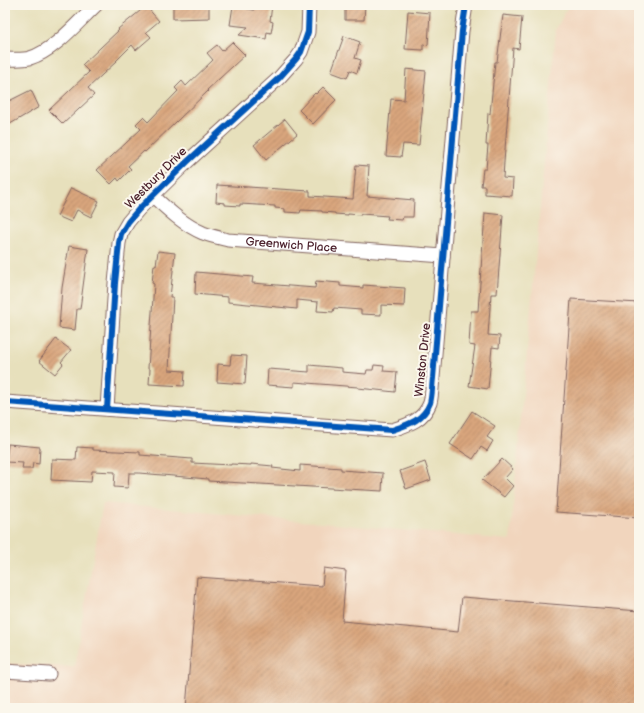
<svg xmlns="http://www.w3.org/2000/svg" width="644" height="713" font-family="'Balsamiq Sans',sans-serif">
<defs>
<pattern id="building-hatch" width="6" height="6" patternUnits="userSpaceOnUse"><rect width="6" height="6" fill="#d9a67d"/><path d="M-1 1l2-2M0 6l6-6M5 7l2-2" fill="none" stroke="#b28767"/></pattern>
</defs>
<rect width="100%" height="100%" fill="#fbf7ec"/>
<filter id="ink" filterUnits="userSpaceOnUse"><feTurbulence type="fractalNoise" baseFrequency=".025" numOctaves="2"/><feDisplacementMap in="SourceGraphic" scale="8" xChannelSelector="R" yChannelSelector="G"/><feConvolveMatrix kernelMatrix="1 2 1 2 8 2 1 2 1" color-interpolation-filters="sRGB"/></filter>
<filter id="wash" filterUnits="userSpaceOnUse"><feTurbulence type="fractalNoise" baseFrequency=".012" numOctaves="4" result="noise"/><feDisplacementMap in="SourceGraphic" scale="16" xChannelSelector="R" yChannelSelector="G"/><feGaussianBlur stdDeviation="0.9" result="paint"/><feColorMatrix in="noise" values="0 0 0 0 0 0 0 0 0 0 0 0 0 0 0 0 0 1.4 0 .05"/><feComposite in="paint" operator="in"/></filter>
<g filter="url(#wash)">
<rect width="100%" height="100%" fill="#e7e0bc"/>
<path fill="#f1d5bd" d="M569 5H639V708H5V663L74 667 103 503 510 540 556 29Z"/>
<g id="blocks">
<path fill="url(#building-hatch)" d="M173 5H209V18L173 19Z
M255 5H272L270 21 273 22 271 33 267 32 266 39 239 35 248 27 230 25 233 6 254 10Z
M345 5H365L364 20H345Z
M146 6 159 21 146 32 151 37 136 50 132 45 116 61H117L88 88 94 95 63 124 49 110 89 72 82 65 119 30 118 29Z
M408 11 430 13 428 45 423 44V50L405 49Z
M503 15 522 17 519 49 513 48 504 162 503 178 513 179 512 196 485 194V186H481L483 169H486L488 145H486L488 113 490 114 495 62H497Z
M344 36 360 42 355 58 361 60 357 73 350 70 347 78 331 72Z
M232 42 245 55 207 90 208 91 145 152 144 151 128 166 131 169 119 181 117 178 111 184 97 170 141 129 136 124 143 117 148 122 178 91 175 88 182 81 186 86 213 60 207 53 217 45 222 51Z
M406 69 426 71 419 145 403 144 401 157 386 156 391 99 404 100Z
M323 87 336 100 313 124 299 110 315 93 316 94Z
M31 90 39 107 5 127V103Z
M285 119 297 134 266 160 254 145Z
M356 165 369 166 367 196 414 200 413 217H403L402 220 387 219 388 216 361 214V215L348 214V215L335 214V213L322 212V211L301 210 300 213 285 212V209L275 208V206L240 204V206L225 205V203L216 202 217 185 310 191V196L353 199Z
M71 188 99 201 91 217 77 210 71 222 57 216Z
M485 213 503 215 497 294H491L488 335 500 336 499 348 492 347 488 389 469 386 475 346 469 345 471 311H478Z
M69 246 88 249 80 309H77L75 330 59 328 62 288Z
M158 251 175 253 170 297H173L169 370 185 371 184 386 149 384 150 369 148 368 154 284 152 283 154 265 156 266Z
M196 272 253 277 252 283 315 288 316 281 340 283V286L363 288V285L405 288 404 306 381 305V315L361 314V310L334 308 333 312 317 311 318 302 297 300V309L228 302V297L195 294Z
M571 299 639 303V518L556 512Z
M56 339 71 350 61 362 63 364 55 374 39 361Z
M231 355 247 356 245 384 217 382 218 364 230 365Z
M309 365 342 368V372L366 374 367 370H373L374 365 384 366 383 371 397 372 395 392 358 388V387L294 382V387L267 385 268 369 309 372Z
M472 411 495 426 487 437 493 441 487 451 481 447 473 459 450 444Z
M8 444 40 447 39 464 33 463 32 469H22L23 463 6 462Z
M77 447 93 448V450L140 452V455L192 459V463L231 465V464L251 465V464L273 466 272 468 300 471V465L341 468V470L383 473 382 491 208 481V479L139 473H129L128 488 114 487 115 472 92 471 91 482 51 480 52 459 76 460Z
M502 459 513 469 505 478 513 486 504 497 482 480Z
M425 462 431 480 406 489 400 471Z
M324 568 346 571 342 621 458 632 462 597 639 611V708H186L197 577 322 586Z"/>
</g>
</g>
<g filter="url(#ink)">
<use href="#blocks" fill-opacity="0" stroke="#81635e" stroke-width="1"/>
<g fill="none" stroke-linecap="round" stroke-linejoin="round">
<defs>
<g id="minor">
<path d="M5 59C14 59 22 60 30 58 54 51 78 22 96 5"/>
<path id="s1" d="M153 196C168 210 184 225 203 233 211 236 220 238 228 240L443 256"/>
<path d="M5 402 392 430C407 425 423 421 430 403 432 396 432 386 433 378L462 31 466 5"/>
<path d="M107 409 115 283 119 243 121 234 128 222 139 209 187 162 279 78 296 59 301 52 308 32 309 5"/>
<path d="M5 671 49 674"/>
</g>
</defs>
<use href="#minor" stroke="#81635e" stroke-width="15"/>
<use href="#minor" stroke="#fff" stroke-width="13"/>
<defs>
<path id="cycleway" d="M5 402 392 430C407 425 423 421 430 403 432 396 432 386 433 378L462 31 466 5
M107 409 115 283 119 243 121 234 128 222 139 209 187 162 279 78 296 59 301 52 308 32 309 5"/>
</defs>
<use href="#cycleway" stroke="#fbf7ec" stroke-width="8"/>
<use href="#cycleway" stroke="#0057b8" stroke-width="6"/>
</g>
</g>
<g text-anchor="middle" dominant-baseline="central" stroke-width="4" stroke-linejoin="round" paint-order="stroke">
<g font-size="12" fill="#4a1f2b" stroke="#fbf7ec">
<text transform="translate(156 178) rotate(-45)">Westbury Drive</text>
<text stroke="none"><textPath href="#s1" startOffset="152">Greenwich Place</textPath></text>
<text transform="translate(423 360) rotate(-84)">Winston Drive</text>
</g>
</g>
<rect width="644" height="713" fill="none" stroke="#fbf7ec" stroke-width="20"/>
</svg>
